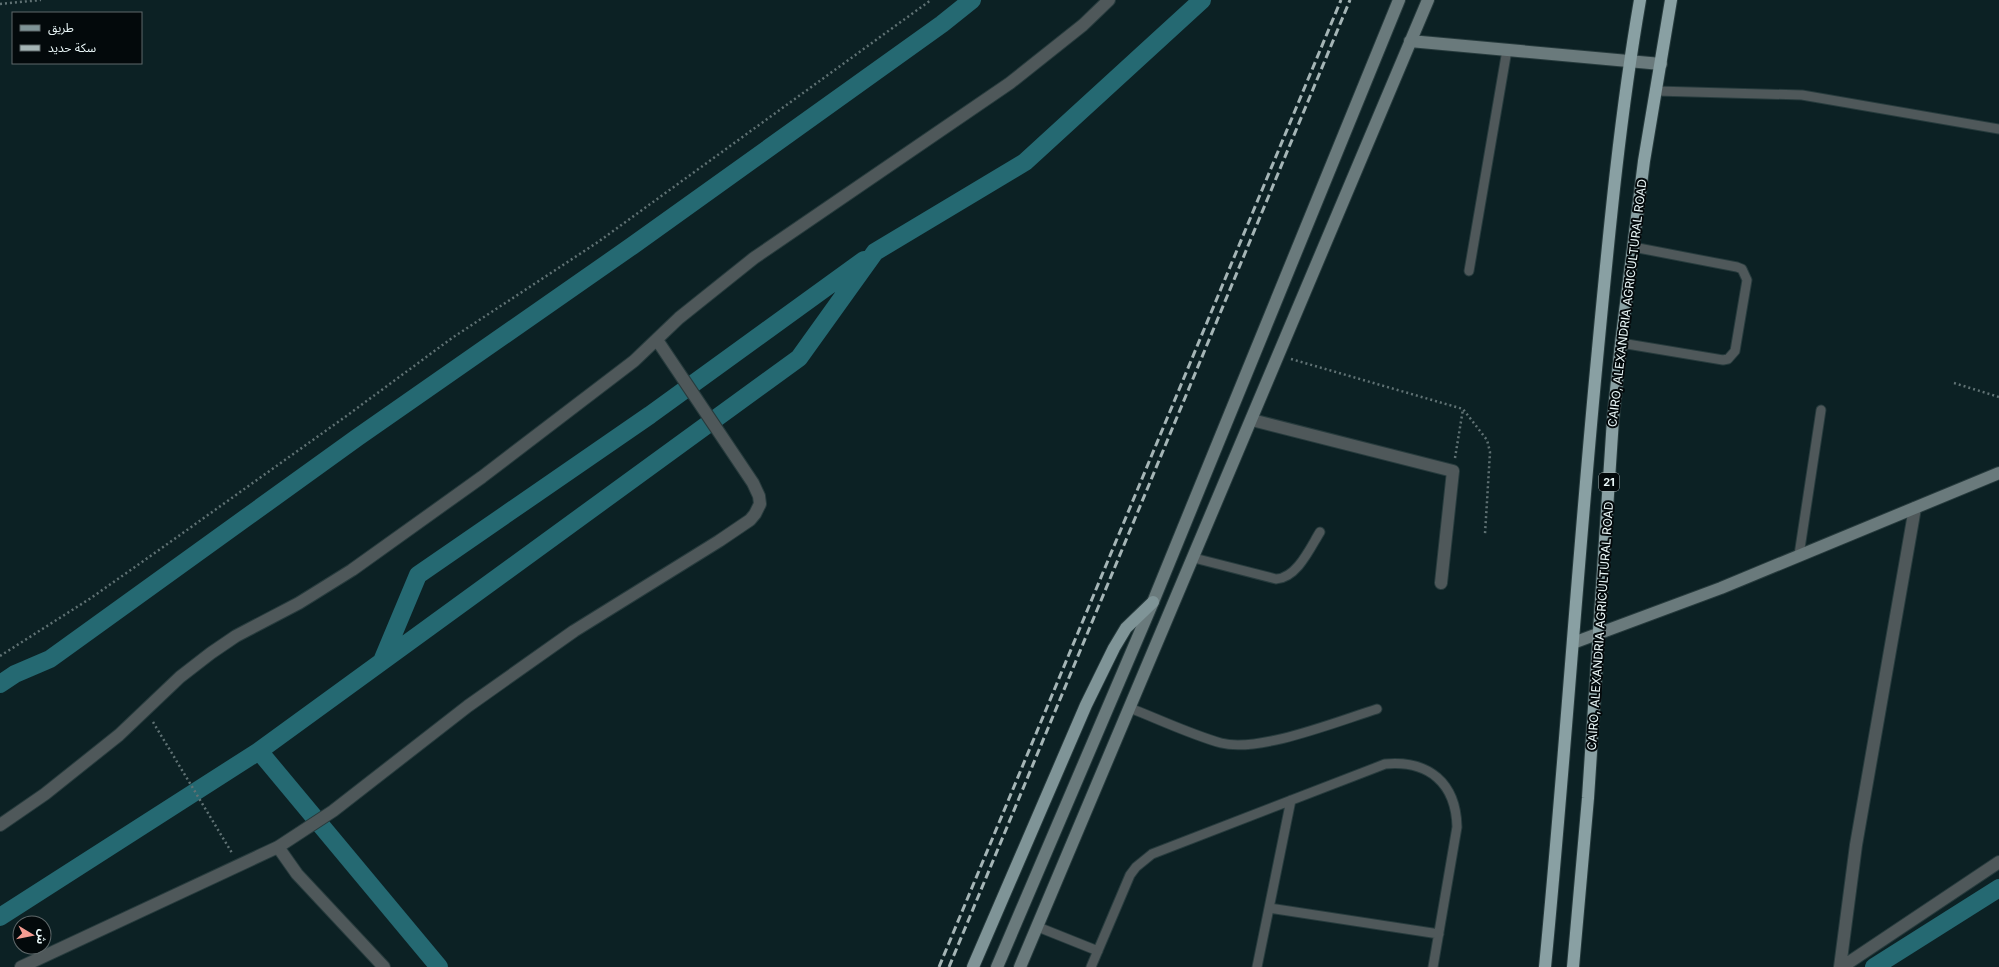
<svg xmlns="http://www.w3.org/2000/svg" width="1999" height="967" font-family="Inter,'Noto Sans Arabic',sans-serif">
<rect width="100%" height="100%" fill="#0c2124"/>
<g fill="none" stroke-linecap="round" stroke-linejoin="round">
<path stroke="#256972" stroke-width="18" d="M382 661 418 575 650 415 864 260
M0 684 15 674 50 659 358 437 632 246 942 24 972 0
M259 751 439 967
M0 917 259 751 799 358 875 252 1025 162 1202 0
M1874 967 1999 888"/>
<defs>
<path id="service" d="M1656 91 1802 95 1999 129
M1469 271 1507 50
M1621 343 1723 360 1728 359 1735 351 1747 280 1742 269 1737 267 1633 247
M1799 555 1821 410
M1194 558 1276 579C1297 578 1310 548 1320 532
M1130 708C1158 719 1192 735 1221 743 1259 753 1338 721 1377 709
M1269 908 1439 934
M1038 927 1098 951
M1091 967 1130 875 1136 867 1152 854 1385 764C1429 760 1456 783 1457 827L1433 967
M1257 967 1291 800"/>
<path id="minor" d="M1252 420 1453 471 1441 583
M0 825 45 794 119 735 180 677 211 653 236 636 299 603 352 570 482 477 634 361 679 318 754 258 1010 83 1083 25 1109 0
M278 847 297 874 384 967
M21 967 278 847 333 811 468 706 574 631 719 541 750 520 755 514 760 504 759 496 753 483 657 340
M1840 967 1856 845 1915 508
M1842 967 1999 862"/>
<path id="secondary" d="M1410 41 1661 64
M1573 643 1721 588 1999 473
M997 967 1153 602 1399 0
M1020 967 1428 0"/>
<path id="primary" d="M973 967 1086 705 1114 648 1126 628 1153 602"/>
<path id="trunk" d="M1545 967C1565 761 1578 555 1598 349 1609 233 1620 115 1640 0
M1573 967 1588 798 1613 419 1621 343 1644 161 1671 0"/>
</defs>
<use href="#service" stroke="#273b3d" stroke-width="11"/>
<use href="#minor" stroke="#273b3d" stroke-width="14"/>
<use href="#secondary" stroke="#273b3d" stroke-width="14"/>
<use href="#primary" stroke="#273b3d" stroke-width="14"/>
<use href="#trunk" stroke="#273b3d" stroke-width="14"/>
<path stroke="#607274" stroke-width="2.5" stroke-dasharray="2 3" stroke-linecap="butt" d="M0 4 41 0
M1291 359 1463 409 1487 440 1490 452 1485 534
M1954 383 1999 397
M1455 458 1463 409
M0 656 91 598 166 545 345 417 452 338 598 242 931 0
M153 722 232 853"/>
<use href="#service" stroke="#4f585a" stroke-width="9"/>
<use href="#minor" stroke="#4f585a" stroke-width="12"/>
<use href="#secondary" stroke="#6a7a7c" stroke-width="12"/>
<use href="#primary" stroke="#7f9497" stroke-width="12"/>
<use href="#trunk" stroke="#89a0a3" stroke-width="12"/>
<path stroke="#a5b5b6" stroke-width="3" stroke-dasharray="8 4" stroke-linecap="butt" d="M939 967 1341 0
M949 967 1350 0"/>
</g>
<g text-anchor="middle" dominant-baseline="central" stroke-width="4" stroke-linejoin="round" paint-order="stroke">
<rect fill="#03090b" stroke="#a5b0b1" stroke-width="1" x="1599" y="473" width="20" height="18" rx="3"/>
<g font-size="11" font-weight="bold" fill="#eaf7f8">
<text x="1609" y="482">21</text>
</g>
<g font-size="12" fill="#eaf7f8" stroke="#03090b">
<text transform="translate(1627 303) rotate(-83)">CAIRO, ALEXANDRIA AGRICULTURAL ROAD</text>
<text transform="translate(1600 626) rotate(-86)">CAIRO, ALEXANDRIA AGRICULTURAL ROAD</text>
</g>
</g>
<rect x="12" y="12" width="130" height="52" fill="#03090b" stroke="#5f686a"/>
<rect x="20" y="25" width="20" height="6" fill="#7f9497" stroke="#5f686a"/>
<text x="48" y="32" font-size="12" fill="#eaf7f8">طريق</text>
<rect x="20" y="45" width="20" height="6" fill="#a5b5b6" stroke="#5f686a"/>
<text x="48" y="52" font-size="12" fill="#eaf7f8">سكة حديد</text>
<g transform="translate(32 935) rotate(100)"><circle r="19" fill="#03090b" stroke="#5f686a"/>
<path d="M0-3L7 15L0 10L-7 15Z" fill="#f59c92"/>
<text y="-6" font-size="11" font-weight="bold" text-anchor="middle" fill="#eaf7f8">ش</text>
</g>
</svg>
